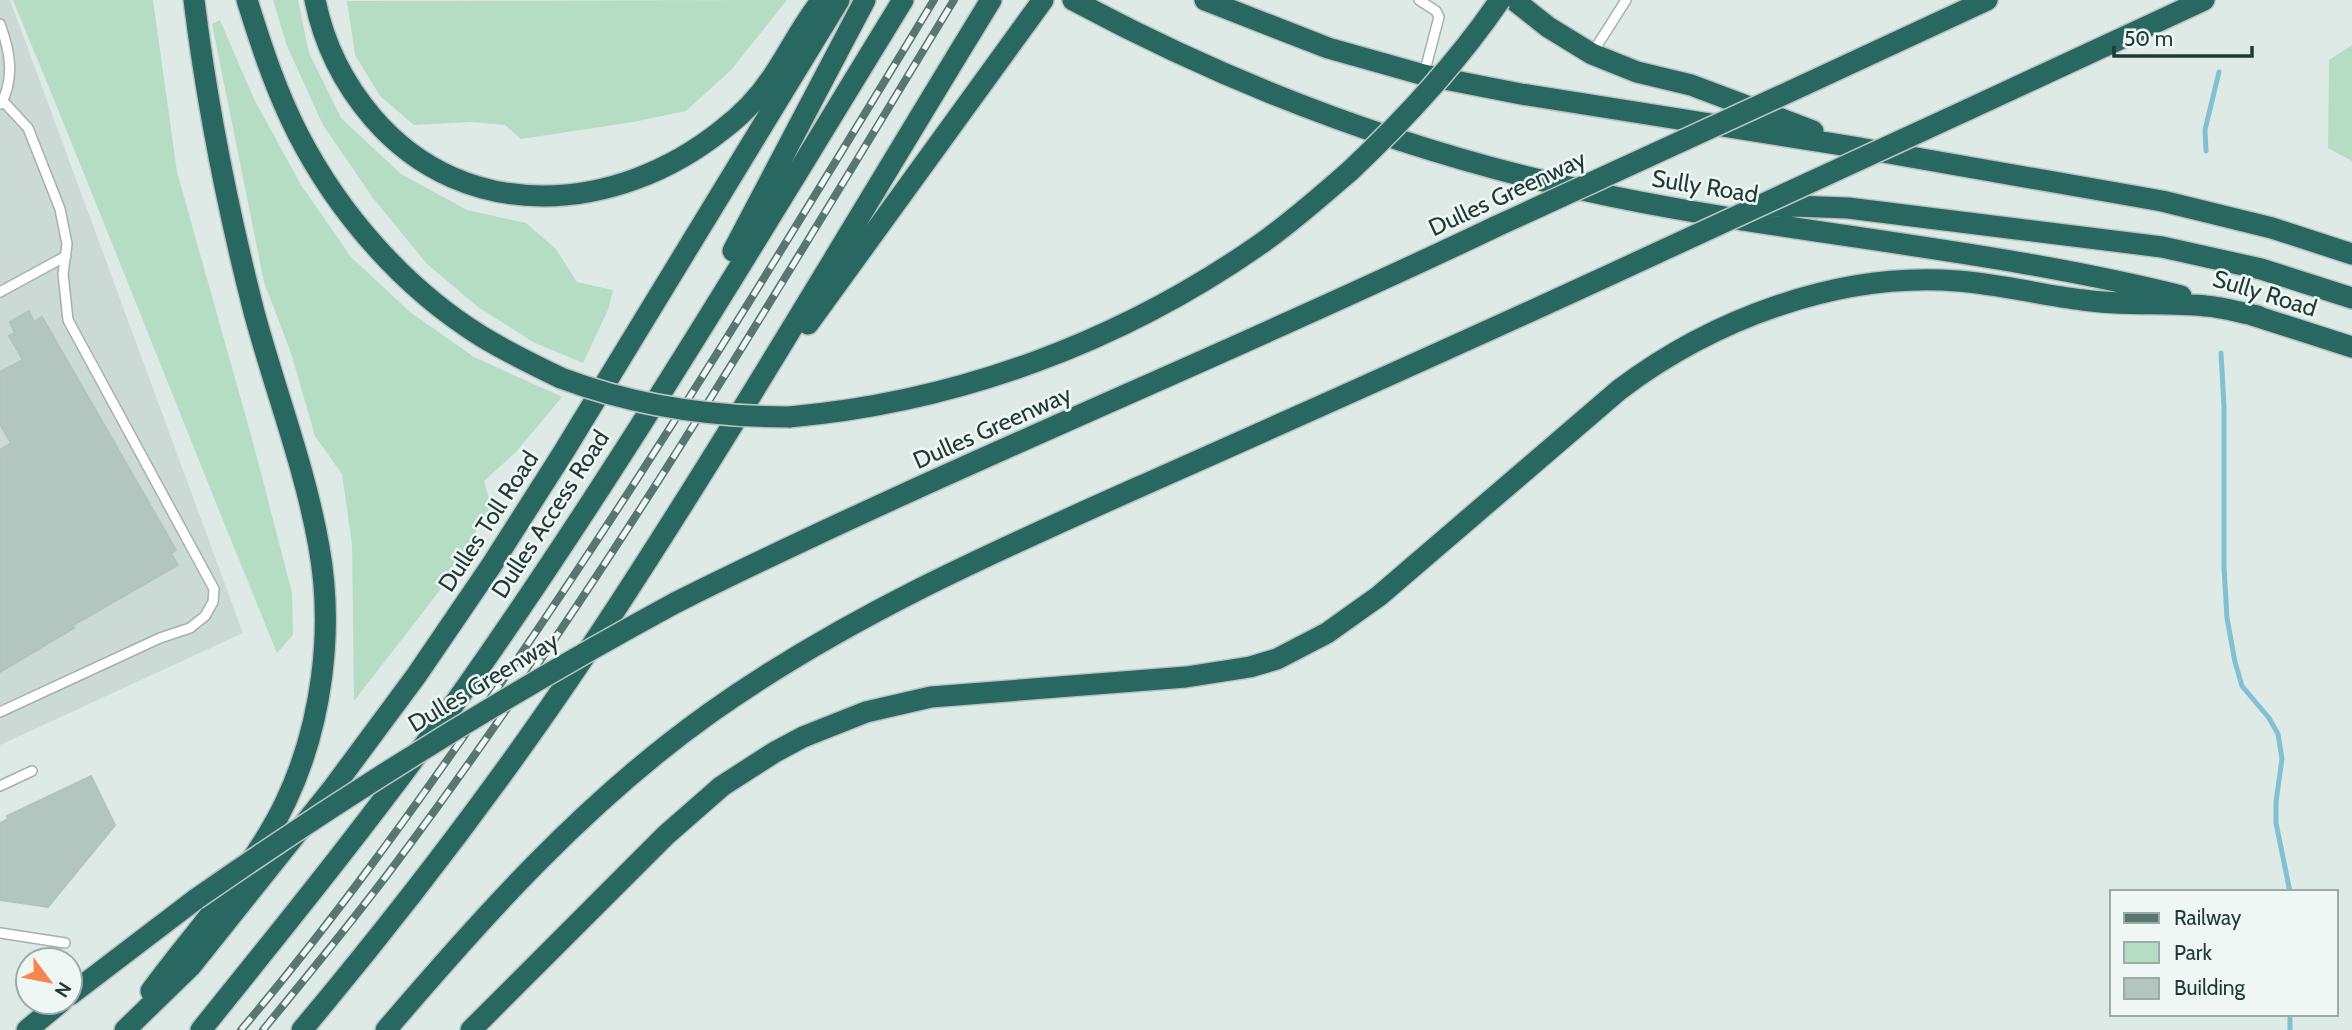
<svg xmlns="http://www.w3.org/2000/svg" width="2352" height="1030" viewBox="0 0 2352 1030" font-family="Cabin,sans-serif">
  <rect width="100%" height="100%" fill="#deeae6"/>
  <!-- built -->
  <path fill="#ccdad5" d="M0,0H10L243,633L0,745Z"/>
  <!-- green -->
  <path fill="#b5ddc3" d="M13,0H153L177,172L254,446L292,593L293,635L277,653C188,436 103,217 13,0Z
    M273,0H298L309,53L341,118L401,174L467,210L526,223L556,249L577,282L613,290L608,310L583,363L533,342L478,307L427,264L373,198L323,125L287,46Z
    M787,0L731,70L686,111L633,122L521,139L505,125L471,122L414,125L380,96L355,55L347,1Z
    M220,20L254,99L301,185L351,257L410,312L474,357L562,397L516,452L484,481L491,506L444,585L354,701L352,544L342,474L315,436L291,353L264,282L212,24Z
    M2352,45V161L2328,148L2329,60Z"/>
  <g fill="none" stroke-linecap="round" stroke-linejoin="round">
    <!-- stream -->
    <path stroke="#82c0d3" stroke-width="5" d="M2206,151L2205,130L2219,72
      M2221,353L2224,407V567L2227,618L2235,662L2242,686L2269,718L2278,734L2282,759L2276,802V823L2290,892
      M2290,1030V1014"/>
  </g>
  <!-- building -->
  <path fill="#b3c5bf" stroke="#b0c4bd" stroke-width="2" d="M29,311L34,322L42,317L176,550L171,554L178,565L72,626L74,628L0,672V450L11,443L0,424V372L23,360L9,336L15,333L10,322Z
    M91,776L115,825L48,907L0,900V823L8,819L7,816Z"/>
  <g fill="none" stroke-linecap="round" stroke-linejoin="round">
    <defs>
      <path id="lane" d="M1419,0L1436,11L1439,17L1424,74
        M0,24C10,51 15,77 1,104
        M1593,52L1626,0
        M0,292L66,256
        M0,712L160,638L190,628L205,616L213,602L214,589L68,320L63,274L67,244L60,209L28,128L3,101
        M0,786L32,771
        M0,933L65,943"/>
      <path id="highway" d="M247,0C261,45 276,91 298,134C339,214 404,288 481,336C507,352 534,365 561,378
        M315,0C324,45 343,83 373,118C466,226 617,214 722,130C742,115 759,97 773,76C790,51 803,23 822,0
        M1073,0C1242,91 1422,157 1610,196C1799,235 1993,249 2181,296
        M1205,0L1328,48L1424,75L1521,94L1854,147L2162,201L2272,228L2352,254
        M1514,0L1548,27L1592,54L1637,72L1691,85L1813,131
        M1804,85L1987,0
        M1967,110L2204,0
        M1756,207L1794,206L1848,208L2162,247L2261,269L2352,298
        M733,251L865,0
        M2246,313L2352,347
        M808,324L1043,0
        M789,417C958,402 1120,342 1259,245C1291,223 1321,196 1350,171
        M675,603C945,468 1226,356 1497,226
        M151,991C196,929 253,871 286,801C322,725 334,630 319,547C305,467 275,390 254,312C228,210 207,105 194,0
        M70,995L196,899
        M27,1030L61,1002
        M125,1030L191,966L333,788L416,676L491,566L563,453L839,0
        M201,1030C293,916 385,802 469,683C624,462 762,230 903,0
        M302,1030C411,900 515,763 608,621C741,418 864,207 991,0
        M386,1030C484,915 586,801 710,713C851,613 1009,545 1166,475C1330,402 1494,329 1657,253
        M471,1030L666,835L722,786L775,752L803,737L866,712L931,697L1186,677L1250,667L1277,659L1327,633L1379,596L1619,390C1713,319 1838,272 1957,281C2000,284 2041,295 2083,300C2124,306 2165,302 2206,306C2223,307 2241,313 2258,316"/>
    </defs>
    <!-- lane casing -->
    <use href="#lane" stroke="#a1b2ad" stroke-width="12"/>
    <!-- highway casing -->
    <use href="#highway" stroke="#bcc4c2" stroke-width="24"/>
    <!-- lane -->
    <use href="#lane" stroke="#fff" stroke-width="9"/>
    <!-- highway -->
    <use href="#highway" stroke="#296860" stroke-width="21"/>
    <defs>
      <path id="rail" d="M241,1030C331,924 413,810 492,696C649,470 791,235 934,0
        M263,1030C309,974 356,917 399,859C603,586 777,291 954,0"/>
    </defs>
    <!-- rail casing -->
    <use href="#rail" stroke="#587771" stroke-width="8"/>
    <!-- rail -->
    <use href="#rail" stroke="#eef7f3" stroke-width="5" stroke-dasharray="16" stroke-linecap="butt"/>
    <defs>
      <path id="highway-bridge" d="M1350,171C1406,118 1457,63 1500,0
        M1497,226L1804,85
        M1657,253L1967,110
        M561,378C635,406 711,417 789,417
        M196,899C351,791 509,693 675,603"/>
    </defs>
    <!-- highway-bridge casing -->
    <use href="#highway-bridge" stroke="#bcc4c2" stroke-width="24" stroke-linecap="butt"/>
    <!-- highway-bridge -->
    <use href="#highway-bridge" stroke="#296860" stroke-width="21"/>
  </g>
  <g text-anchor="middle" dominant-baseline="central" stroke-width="5" stroke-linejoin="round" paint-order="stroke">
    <!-- street labels -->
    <g font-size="24" fill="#1f3a35" stroke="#eef7f3">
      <text transform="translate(1705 186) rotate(9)">Sully Road</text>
      <text transform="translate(1507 193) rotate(-25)">Dulles Greenway</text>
      <text transform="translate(2265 293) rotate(17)">Sully Road</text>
      <text transform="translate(992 427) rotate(-24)">Dulles Greenway</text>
      <text transform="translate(550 514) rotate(-57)">Dulles Access Road</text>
      <text transform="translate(488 521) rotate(-57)">Dulles Toll Road</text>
      <text transform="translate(483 682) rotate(-31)">Dulles Greenway</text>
    </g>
  </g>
  <!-- legend -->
  <rect x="2110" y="890" width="228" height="126" fill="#eef7f3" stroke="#9baba7" stroke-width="2"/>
  <rect x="2124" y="913" width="35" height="10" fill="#587771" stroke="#9baba7" stroke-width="2"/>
  <text x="2174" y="925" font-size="21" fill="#1f3a35">Railway</text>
  <rect x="2124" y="942" width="35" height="21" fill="#b5ddc3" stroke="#9baba7" stroke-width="2"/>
  <text x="2174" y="960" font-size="21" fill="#1f3a35">Park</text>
  <rect x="2124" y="978" width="35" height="21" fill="#b3c5bf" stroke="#9baba7" stroke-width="2"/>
  <text x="2174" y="995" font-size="21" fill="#1f3a35">Building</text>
  <!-- north arrow -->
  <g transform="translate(49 981) rotate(122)"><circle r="33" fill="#eef7f3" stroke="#9baba7" stroke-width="2"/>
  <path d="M0-5L12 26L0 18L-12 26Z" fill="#f8844e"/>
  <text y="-10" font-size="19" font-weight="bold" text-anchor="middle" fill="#1f3a35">N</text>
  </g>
  <!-- scale -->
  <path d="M2114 46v10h138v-10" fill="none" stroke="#1f3a35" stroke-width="3.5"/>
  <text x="2124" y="46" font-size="21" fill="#1f3a35" stroke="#eef7f3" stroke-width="5" paint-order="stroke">50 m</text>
</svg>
